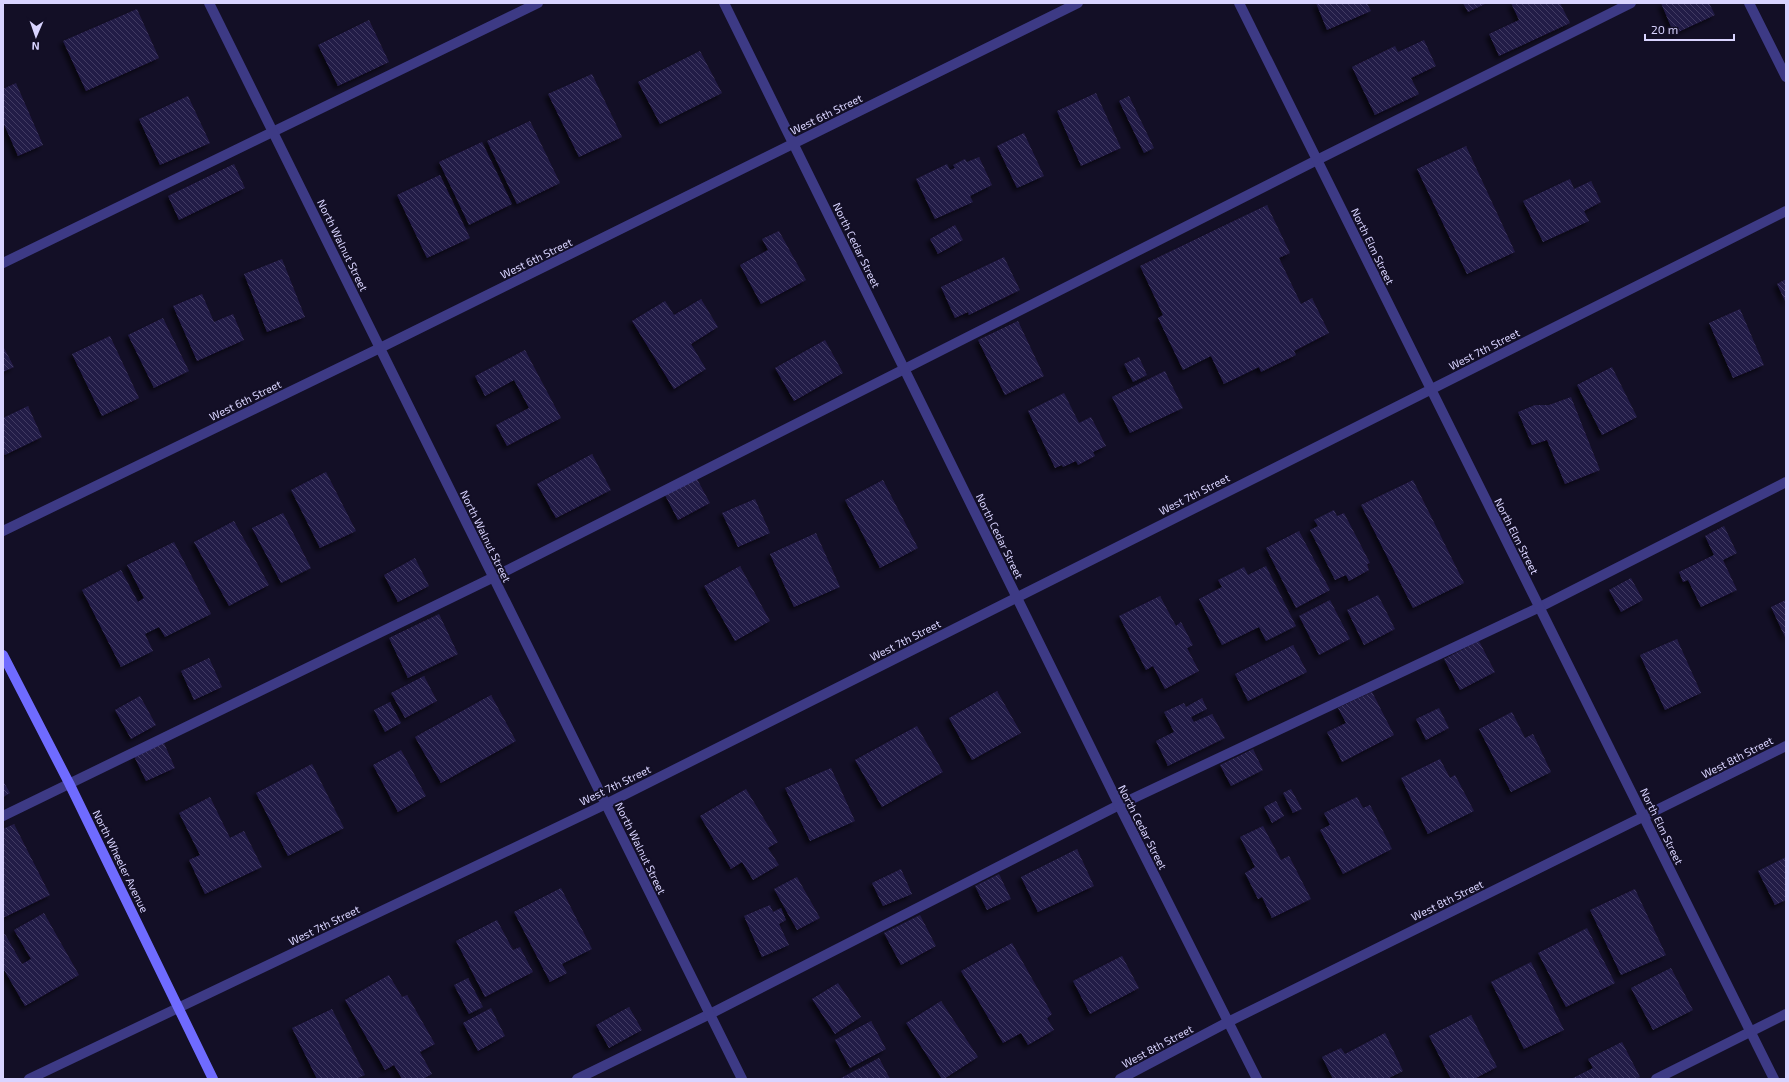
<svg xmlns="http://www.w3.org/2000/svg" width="1789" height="1082" viewBox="0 0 1789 1082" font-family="'Exo 2',sans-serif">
  <defs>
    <pattern id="building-back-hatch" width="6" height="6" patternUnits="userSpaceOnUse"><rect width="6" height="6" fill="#241b47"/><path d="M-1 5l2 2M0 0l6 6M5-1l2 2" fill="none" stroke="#433b63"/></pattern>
    <filter id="shadow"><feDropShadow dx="-3.5" dy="3.5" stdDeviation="2" flood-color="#0009"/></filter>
  </defs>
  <rect width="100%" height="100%" fill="#130f26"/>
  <!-- building -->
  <path fill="url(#building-back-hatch)" filter="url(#shadow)" d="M1316,3H1367L1371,11L1327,30Z
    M1463,3H1487L1468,12Z
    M1511,3H1560L1570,23L1499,56L1489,34L1519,20Z
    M1661,3H1709L1715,15L1674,34Z
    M137,9L159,58L86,91L63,41Z
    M369,20L389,62L338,86L318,45Z
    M1424,40L1436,66L1411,78L1419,94L1375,115L1352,67L1395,46L1398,52Z
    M700,51L722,93L660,124L638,82Z
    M592,74L622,137L579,157L548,94Z
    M16,83L43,145L18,156L3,122V89Z
    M1096,93L1121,148L1081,166L1057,111Z
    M188,96L210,143L160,165L139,119Z
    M1129,96L1154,148L1144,153L1119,101Z
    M530,121L560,183L517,204L487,141Z
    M1024,133L1044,176L1017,188L997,146Z
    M482,142L512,204L469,225L439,162Z
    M1466,146L1515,252L1467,274L1417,169Z
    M979,157L992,185L970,196L973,202L935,219L916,179L947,164L950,170L955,168L953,165L965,159L967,162Z
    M234,164L245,188L179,220L168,196Z
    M440,175L470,238L427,258L397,195Z
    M1570,179L1574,189L1591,181L1601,202L1584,211L1589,221L1543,242L1523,201Z
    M1267,205L1290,253L1279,258L1301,304L1312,298L1329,333L1294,351L1296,355L1261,372L1259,367L1224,384L1211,356L1183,370L1158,318L1163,315L1140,266Z
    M955,225L963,240L938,254L930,239Z
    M779,231L806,280L761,304L740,265L768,250L762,239Z
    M1004,257L1020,290L969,315L968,312L955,318L941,287Z
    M282,259L305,317L267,332L244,274Z
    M1786,279V303L1777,284Z
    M202,294L214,322L233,314L244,340L197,361L173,306Z
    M701,299L718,327L691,344L706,369L674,389L632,321L665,301L674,315Z
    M1740,309L1764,365L1733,378L1709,323Z
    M163,318L189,371L154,388L128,335Z
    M1018,321L1044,376L1005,395L978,340Z
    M110,336L139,398L102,416L72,354Z
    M825,340L843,373L794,401L775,368Z
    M3,346L14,367L3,372Z
    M525,350L561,418L507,446L496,425L529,408L514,380L485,396L475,376Z
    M1139,357L1147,375L1133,382L1124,364Z
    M1612,367L1637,417L1602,435L1577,385Z
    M1165,371L1183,408L1130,433L1112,397Z
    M1064,393L1079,423L1091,417L1106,446L1093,452L1095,456L1078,465L1076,461L1063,467L1062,465L1055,468L1028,411Z
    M1571,397L1600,470L1565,484L1547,440L1532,445L1518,412L1535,405H1549Z
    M28,406L42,437L5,455L3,450V418Z
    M592,454L611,490L556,518L537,484Z
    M326,472L356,531L320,548L291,490Z
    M697,479L710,503L678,520L665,495Z
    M883,480L918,548L880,568L845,500Z
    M1413,480L1464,583L1413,608L1361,505Z
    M755,499L770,533L738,547L722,513Z
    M1334,510L1337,516L1344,513L1370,563L1367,564L1369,570L1349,581L1346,575L1335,580L1310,530L1318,526L1314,520Z
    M283,513L311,568L281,583L252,528Z
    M234,521L269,585L229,606L194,542Z
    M1724,526L1737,553L1723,560L1737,590L1701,607L1688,580L1683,582L1679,572L1714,555L1705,536Z
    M1299,531L1330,590L1296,608L1266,548Z
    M816,533L840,587L794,607L770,554Z
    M174,542L211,614L165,637L159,627L145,634L153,651L121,667L82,590L121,570L138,602L144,598L127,565Z
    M415,558L429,586L398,602L384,575Z
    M740,566L770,621L735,641L704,586Z
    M1266,566L1296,626L1266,641L1259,627L1222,645L1199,599L1222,587L1218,580L1244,567L1248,575Z
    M1631,578L1643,600L1621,612L1609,590Z
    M1378,595L1395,629L1364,645L1347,610Z
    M1160,596L1176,626L1181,622L1193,645L1187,648L1199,671L1165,689L1153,666L1146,670L1119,616Z
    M1330,600L1350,639L1319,655L1299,616Z
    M1786,600V639L1771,607Z
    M439,614L458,654L408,678L389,638Z
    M1677,639L1701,693L1665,710L1640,655Z
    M1479,641L1495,672L1460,690L1444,659Z
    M1293,645L1307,672L1248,701L1235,674Z
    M209,658L222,687L194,700L181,671Z
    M424,676L437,701L405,718L391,693Z
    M997,691L1021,733L972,760L949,718Z
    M1372,692L1394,735L1342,762L1327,732L1346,723L1338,708Z
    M491,695L516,741L441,783L415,737Z
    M140,696L156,725L131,739L115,710Z
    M1202,698L1207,709L1191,717L1194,722L1212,714L1225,738L1168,766L1156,741L1174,732L1164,712L1184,703L1186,707Z
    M390,702L401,723L385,732L374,710Z
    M1439,708L1449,728L1426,740L1416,719Z
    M1512,712L1525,738L1533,734L1551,772L1511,792L1479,729Z
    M917,726L943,772L882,807L855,760Z
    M164,743L175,768L146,781L134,756Z
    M1253,749L1263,770L1231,786L1220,765Z
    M401,750L426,796L398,812L373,765Z
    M1440,759L1450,778L1455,775L1474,811L1428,834L1401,778Z
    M312,764L344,828L288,856L256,793Z
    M831,768L855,821L810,841L785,788Z
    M3,781L10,793L3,797Z
    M746,789L778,842L768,848L779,865L753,880L742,862L731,869L700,816Z
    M1291,789L1302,809L1293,813L1283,793Z
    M210,797L230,838L244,831L262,867L205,894L189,860L200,855L179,813Z
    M1357,797L1363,808L1370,805L1392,849L1343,874L1320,830L1330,825L1324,813Z
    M1276,801L1284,816L1272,823L1264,807Z
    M14,824L50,895L3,918V829Z
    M1263,826L1281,860L1289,856L1311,899L1272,918L1262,897L1258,899L1245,873L1255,867L1240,837Z
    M1077,849L1094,886L1038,912L1021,877Z
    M1786,857V900L1775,905L1758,871Z
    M901,869L912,894L883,906L872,883Z
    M999,874L1011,899L987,910L975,886Z
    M797,877L820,918L797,930L774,889Z
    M561,888L592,949L562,964L567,973L550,982L514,912Z
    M1635,889L1666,955L1621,975L1590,910Z
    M770,905L773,912L781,908L786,920L779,924L789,945L762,957L744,916Z
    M44,913L79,975L25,1006L3,968V935L5,934L22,964L31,959L14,930Z
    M920,915L936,946L901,965L884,933Z
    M497,920L513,950L520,947L533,972L485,997L456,941Z
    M1587,928L1615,983L1566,1007L1538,953Z
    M1012,943L1052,1014L1047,1018L1054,1030L1028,1045L1021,1033L1003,1043L961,971Z
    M1122,956L1139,988L1090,1014L1073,981Z
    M1531,962L1564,1030L1524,1049L1491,982Z
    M1671,968L1693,1010L1653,1030L1631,988Z
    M389,975L402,997L407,995L435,1044L420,1052L432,1074L423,1079H402L394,1065L385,1070L345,1000Z
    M468,978L483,1007L469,1014L454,985Z
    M838,983L861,1017L835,1034L812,999Z
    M941,1001L978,1057L944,1079H942L906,1023Z
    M629,1007L642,1030L609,1048L596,1025Z
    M491,1008L505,1036L478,1051L463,1023Z
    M332,1009L365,1075L356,1079H317L292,1028Z
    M1471,1015L1497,1067L1474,1079H1451L1429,1036Z
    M871,1021L886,1049L850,1068L835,1040Z
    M1385,1033L1403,1071L1387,1079H1333L1322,1057L1341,1048L1345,1054Z
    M1622,1042L1640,1077L1635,1079H1571L1593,1068L1588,1059Z
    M879,1058L890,1079H839Z"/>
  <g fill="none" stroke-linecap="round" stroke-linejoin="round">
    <!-- lane -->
    <path stroke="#3d3a85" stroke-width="10" d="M3,263L538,3
      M3,816L494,577L1317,160L1631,3
      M577,1079L710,1014L1119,805L1540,607L1786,482
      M1656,1079L1786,1014"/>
    <!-- street -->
    <path stroke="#3d3a85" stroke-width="10" d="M209,3L742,1079
      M724,3L1119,805L1257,1079
      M1239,3L1774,1079
      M1749,3L1786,77
      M3,531L380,348L1078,3
      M29,1079L606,804L1786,211
      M1120,1079L1228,1022L1786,746"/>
    <!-- secondary -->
    <path stroke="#6f6bff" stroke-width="10" d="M3,655L69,783L213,1079"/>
  </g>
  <g text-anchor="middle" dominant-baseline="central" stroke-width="4" stroke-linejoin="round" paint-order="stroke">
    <!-- street labels -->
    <g font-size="11" fill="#d9d4ff" stroke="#130f26">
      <text transform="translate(826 114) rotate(-26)">West 6th Street</text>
      <text transform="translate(343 245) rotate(64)">North Walnut Street</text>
      <text transform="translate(857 245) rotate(64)">North Cedar Street</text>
      <text transform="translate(1373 246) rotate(64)">North Elm Street</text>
      <text transform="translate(536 258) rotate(-26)">West 6th Street</text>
      <text transform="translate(1484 349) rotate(-27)">West 7th Street</text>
      <text transform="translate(245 400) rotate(-26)">West 6th Street</text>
      <text transform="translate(1194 494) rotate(-27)">West 7th Street</text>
      <text transform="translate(486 536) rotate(64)">North Walnut Street</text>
      <text transform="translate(1000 536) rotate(64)">North Cedar Street</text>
      <text transform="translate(1517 536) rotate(63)">North Elm Street</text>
      <text transform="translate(905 640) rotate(-27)">West 7th Street</text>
      <text transform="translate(1737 757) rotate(-27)">West 8th Street</text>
      <text transform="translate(615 785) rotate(-26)">West 7th Street</text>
      <text transform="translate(1662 826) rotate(64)">North Elm Street</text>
      <text transform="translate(1143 827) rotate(63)">North Cedar Street</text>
      <text transform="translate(641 848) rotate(64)">North Walnut Street</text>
      <text transform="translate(121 861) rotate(64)">North Wheeler Avenue</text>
      <text transform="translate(1447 900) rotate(-26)">West 8th Street</text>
      <text transform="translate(324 925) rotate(-26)">West 7th Street</text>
      <text transform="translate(1157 1046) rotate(-28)">West 8th Street</text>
    </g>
  </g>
  <!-- border -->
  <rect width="1789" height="1082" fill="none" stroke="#d9d4ff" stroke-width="8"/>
  <!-- north arrow -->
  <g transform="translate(36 36) rotate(182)" stroke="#130f26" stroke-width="3" paint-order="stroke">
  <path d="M0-3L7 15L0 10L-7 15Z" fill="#d9d4ff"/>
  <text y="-6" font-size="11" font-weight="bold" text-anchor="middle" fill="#d9d4ff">N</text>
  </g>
  <!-- scale -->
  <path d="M1645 34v6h89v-6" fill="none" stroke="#d9d4ff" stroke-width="2"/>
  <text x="1651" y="34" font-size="12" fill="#d9d4ff" stroke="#130f26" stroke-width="3" paint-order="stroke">20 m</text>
</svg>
